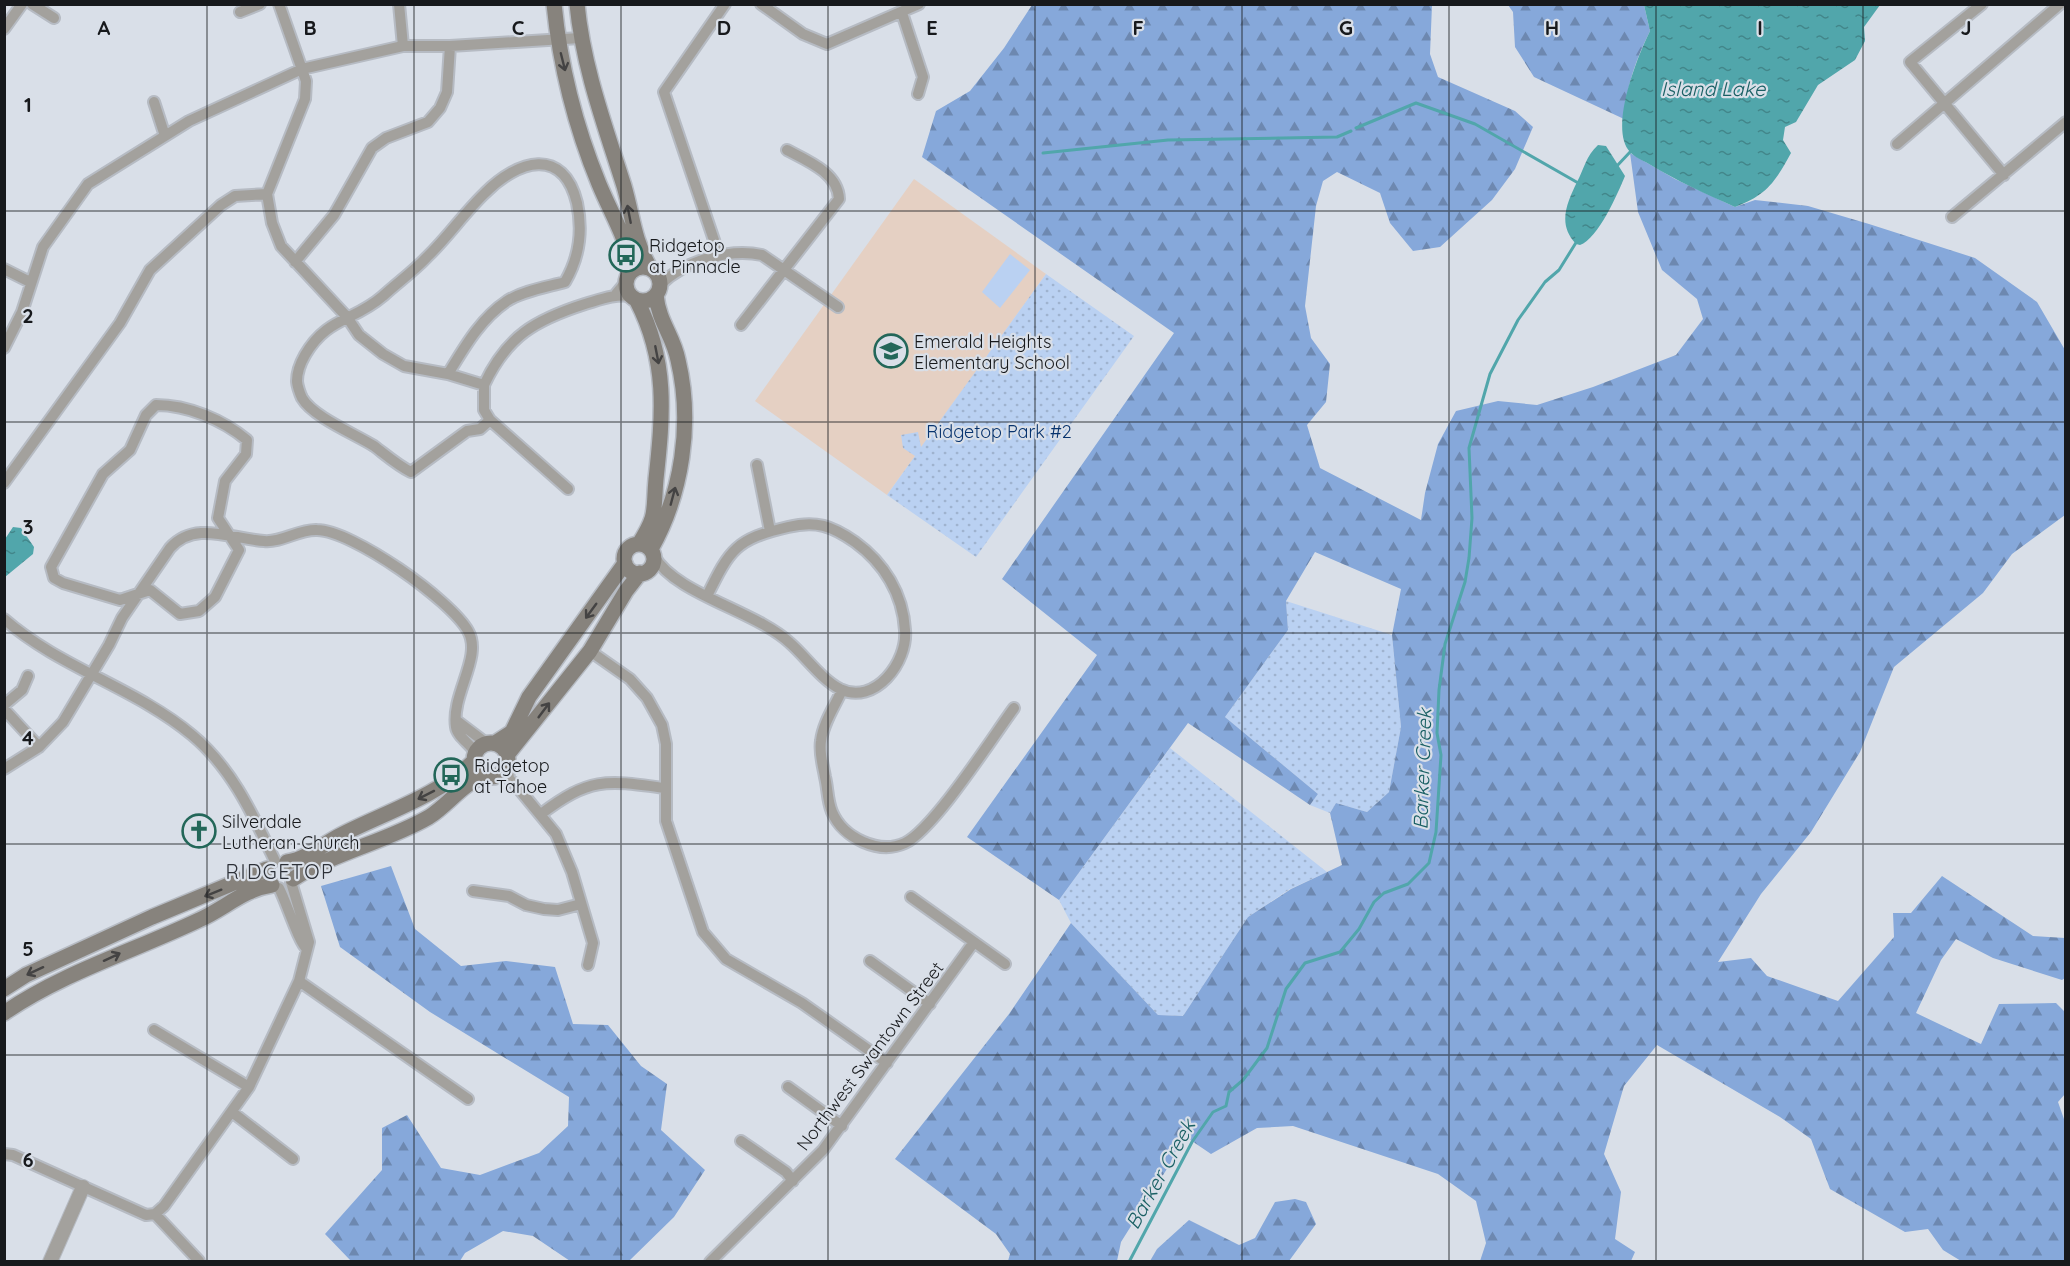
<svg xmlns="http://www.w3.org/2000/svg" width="2070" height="1266" viewBox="0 0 2070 1266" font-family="Quicksand,sans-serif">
  <defs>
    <pattern id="grass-dots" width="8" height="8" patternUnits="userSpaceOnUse" patternTransform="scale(1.5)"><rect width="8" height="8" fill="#bad1f2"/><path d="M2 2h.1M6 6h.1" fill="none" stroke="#9fb3cf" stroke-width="1.8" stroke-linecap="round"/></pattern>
    <pattern id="forest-firs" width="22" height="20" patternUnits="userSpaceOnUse" patternTransform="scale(1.5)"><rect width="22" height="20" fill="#86a8da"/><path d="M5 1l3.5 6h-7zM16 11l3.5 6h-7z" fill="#6d88b0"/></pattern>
    <pattern id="water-ripples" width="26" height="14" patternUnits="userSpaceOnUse" patternTransform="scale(1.5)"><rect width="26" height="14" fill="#51a6ab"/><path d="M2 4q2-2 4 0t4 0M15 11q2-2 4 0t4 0" fill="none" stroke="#42868a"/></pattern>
  </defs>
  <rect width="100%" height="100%" fill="#d9dfe8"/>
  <!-- education -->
  <path fill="#e5d0c3" d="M914,179L1046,274L887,495L755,401Z"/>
  <!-- grass -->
  <path fill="url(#grass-dots)" d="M1046,274L1134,336L976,557L887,495L915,456L903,448L901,435L918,432L921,447Z
    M1286,601L1392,635L1401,727L1389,792L1367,812L1336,803L1330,813L1310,805L1318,794L1225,717L1288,630Z
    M1170,748L1327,872L1290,889L1248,917L1183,1016L1158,1015L1071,923L1059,900Z"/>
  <!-- forest -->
  <path fill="url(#forest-firs)" d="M1032,5H1432L1430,54L1438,77L1515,111L1533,127L1515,169L1492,200L1440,247L1413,251L1390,223L1380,193L1337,172L1323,181L1316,206L1305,306L1311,338L1330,364L1326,402L1307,425L1320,468L1421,520L1425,493L1438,444L1456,411L1498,401L1537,405L1593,387L1676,355L1703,319L1697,299L1662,270L1638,212L1630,153L1675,179L1735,207L1755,200L1808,206L1869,224L1975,258L2037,302L2065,350V515L2012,554L1983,593L1894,667L1860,752L1811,832L1761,894L1718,962L1751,958L1767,976L1838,1001L1894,937L1893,913H1911L1942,876L2033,936L2065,938V978L2062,980L1993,958L1956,939L1941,960L1916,1013L1981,1044L1999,1004L2056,1003L2065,1012V1094L2058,1102L2065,1122V1261H1961L1943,1250L1928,1229L1905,1232L1830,1189L1811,1139L1780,1117L1657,1045L1624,1086L1604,1154L1621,1192L1615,1239L1635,1252L1631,1261H1480L1486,1243L1476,1201L1438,1174L1293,1126L1257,1128L1211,1154L1183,1135L1170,1164L1121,1242L1117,1261H1008L1010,1254L996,1234L895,1159L1009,1014L1071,923L1158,1015L1183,1016L1248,917L1291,889L1342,865L1330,813L1336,803L1367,812L1389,792L1401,727L1392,635L1401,589L1315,552L1286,601L1288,630L1225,717L1318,794L1310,805L1188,723L1059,900L967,837L1097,655L1002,579L1174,333L922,157L936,111L970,91L1004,48Z
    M1508,5H1644L1650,31C1636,59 1626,87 1624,119L1534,77L1515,47L1513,12Z
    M391,866L415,929L461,966L506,961L555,967L573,1024L608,1025L641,1066L667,1084L661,1130L705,1170L674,1217L629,1261H570L533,1236L503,1231L465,1253L460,1261H351L325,1234L382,1170V1128L407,1115L441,1168L480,1175L539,1153L568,1126L569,1097L430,1012L340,947L321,886Z
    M1295,1199L1306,1202L1316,1224L1289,1261H1150L1157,1249L1189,1220L1239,1245L1255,1238L1275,1202Z"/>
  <!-- garden -->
  <path fill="#bad1f2" d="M1010,254L1030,270L1000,308L982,292Z"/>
  <!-- water -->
  <path fill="url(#water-ripples)" d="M1644,5V4L1880,5L1864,27L1865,41L1855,60L1818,85L1796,122L1785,127L1783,140L1791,153C1775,182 1767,195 1735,207C1706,194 1677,181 1649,164C1644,161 1634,157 1630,152C1608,129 1638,55 1650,31Z
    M1598,145L1606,146L1625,176C1618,193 1598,239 1580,245L1576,244C1557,224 1567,203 1577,182C1584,169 1586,156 1598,145Z
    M13,527L21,528L34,547L33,554L5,577V539Z"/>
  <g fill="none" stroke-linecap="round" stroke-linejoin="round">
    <!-- stream -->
    <path stroke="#51a6ab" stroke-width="3" d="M1356,128L1416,103L1475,124L1580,184
      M1043,153L1168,140L1337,137L1351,131
      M1615,168L1631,151
      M1129,1262L1192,1142L1213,1112L1226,1106L1229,1092L1243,1080L1267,1048L1286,989L1305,963L1340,952L1359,929L1374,902L1384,893L1408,884L1429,863L1436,832L1441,755L1437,733L1439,690L1445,644L1465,582L1469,558L1472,518L1469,448L1490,374L1518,320L1545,282L1559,270L1577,241"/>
    <defs>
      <path id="minor" d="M32,4L54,18
        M279,4L306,81L305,99L267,194L272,223L281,246L347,317L359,335L383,354L404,366L448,374L484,385V410L490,420L568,489
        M399,4L403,46
        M761,4L803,34L827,44L919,4
        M1982,4L1910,62L2004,175
        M240,12L260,4
        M902,13L923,77L918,94
        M4,29L22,4
        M154,102L165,136
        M1897,144L2060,4
        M1952,217L2066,122
        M719,255L664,92L725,4
        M295,262L334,215L372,148L386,138L428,122L440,108L447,92L450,46
        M4,269L30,282
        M660,285C684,261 729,248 762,255L838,307
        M616,294L626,282
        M741,325L839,199C838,173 808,161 787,150
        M4,348L22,312L43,247L88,184L189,121L302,69L403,46H450L580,38
        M448,374C464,348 480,319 507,301C523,291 547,287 565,282C579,258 583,231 577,203C563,146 518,160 485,193C464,213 448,237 427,257C414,271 397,283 383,296C353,322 327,317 305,355C301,362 297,372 297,381C297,385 300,394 302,398C313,417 355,434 374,446C386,455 397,465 411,472L467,431L480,429L490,420
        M484,385C507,336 535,320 585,304C602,299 614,294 631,296
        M156,405C188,405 223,420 247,440L246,454L225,481L218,518L239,550L215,597L199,611L180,614L150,590L120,600L63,583L54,578L51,567L103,474L130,450L146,415Z
        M757,465L770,531
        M4,483L120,323L150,270L221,205L235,196L267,194
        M654,556C675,594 756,611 790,643C806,657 821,679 840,689C875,706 908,662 905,630C903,594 884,563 855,542C832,526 816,520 788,527C736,539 730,549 707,596
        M4,619C60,668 136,688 192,735C232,768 253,815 275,861
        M590,651L630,679L647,698L662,725L666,744V821L703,932L726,959L802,1003L887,1063
        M842,690C835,706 823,723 821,741C819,753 823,765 825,777C828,789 827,800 832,812C843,838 879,855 905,843C934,829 992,738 1014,708
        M4,705L22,690L28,676
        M4,709L39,747
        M457,721L486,743
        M507,766L509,778
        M4,769L39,747L63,722L109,645L122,618L170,548C195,520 231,539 264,541C281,543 299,529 317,530C352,530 451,600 468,631C483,657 451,694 456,727C457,736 470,744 475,752
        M500,774L514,783L556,834L572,872L593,943L588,965
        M541,814C590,777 606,780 664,788
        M279,888C286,901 299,943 307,949
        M473,891L509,896L526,905L544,909L558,910L581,904
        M911,897L1005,964
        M870,961L930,1004
        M299,981L468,1099
        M154,1030L249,1087
        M788,1087L842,1126
        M232,1112L293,1159
        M741,1141L786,1172L793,1181
        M4,1154L13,1155L146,1215L155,1214L164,1206L249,1087L299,981L309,942L291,882
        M155,1214L199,1261
        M710,1262L823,1150L974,942"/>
      <path id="tertiary" d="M50,1262L83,1187"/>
      <path id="secondary" d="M554,4C560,65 576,128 599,184C611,213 627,239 633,270
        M577,4C583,67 605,126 624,186C633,217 633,238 650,268
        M626 284a17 17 0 1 1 34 0a17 17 0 1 1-34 0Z
        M637,301C668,361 663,414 656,479C653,512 658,514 639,544
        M624 559a15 15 0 1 1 30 0a15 15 0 1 1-30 0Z
        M651,549C682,494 693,423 678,360C673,335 659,323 656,295
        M474 760a17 17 0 1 1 34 0a17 17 0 1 1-34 0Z
        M495,743L512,732L529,697L625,563
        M507,755L590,651L626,591L640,573
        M287,862C307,859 323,844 341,835C386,812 436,797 473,762
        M293,879C334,852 386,842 429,817C448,805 463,783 484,776
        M4,989L26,975L152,917L267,869
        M4,1013C64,972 134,951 199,920C224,909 244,889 272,885"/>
    </defs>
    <!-- minor casing -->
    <use href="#minor" stroke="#b6bbc3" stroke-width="14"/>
    <!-- tertiary casing -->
    <use href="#tertiary" stroke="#b6bbc3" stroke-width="16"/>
    <!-- secondary casing -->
    <use href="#secondary" stroke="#b6bbc3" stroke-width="18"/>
    <!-- minor -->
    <use href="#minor" stroke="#a3a19d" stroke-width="10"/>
    <!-- tertiary -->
    <use href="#tertiary" stroke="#a3a19d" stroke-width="14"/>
    <!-- secondary -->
    <use href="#secondary" stroke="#87837d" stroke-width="15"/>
  </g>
  <!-- one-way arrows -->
  <defs><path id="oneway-shaft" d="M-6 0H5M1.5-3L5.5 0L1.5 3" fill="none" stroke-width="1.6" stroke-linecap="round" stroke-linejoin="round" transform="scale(1.5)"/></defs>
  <g stroke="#444343">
    <use href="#oneway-shaft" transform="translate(563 62) rotate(76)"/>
    <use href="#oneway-shaft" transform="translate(629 214) rotate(-101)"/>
    <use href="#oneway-shaft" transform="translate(657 355) rotate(79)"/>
    <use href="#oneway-shaft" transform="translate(673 496) rotate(-75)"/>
    <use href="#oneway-shaft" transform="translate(591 611) rotate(126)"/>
    <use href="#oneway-shaft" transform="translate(544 710) rotate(-53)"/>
    <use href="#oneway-shaft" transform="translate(426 795) rotate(153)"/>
    <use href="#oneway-shaft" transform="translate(213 893) rotate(158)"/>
    <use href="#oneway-shaft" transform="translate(112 957) rotate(-25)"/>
    <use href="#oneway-shaft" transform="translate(35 971) rotate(155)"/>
  </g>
  <!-- grid -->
  <path fill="none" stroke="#17191c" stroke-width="1.5" stroke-opacity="0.55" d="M207,4V1262M414,4V1262M621,4V1262M828,4V1262M1035,4V1262M1242,4V1262M1449,4V1262M1656,4V1262M1863,4V1262M4,211H2066M4,422H2066M4,633H2066M4,844H2066M4,1055H2066"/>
  <!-- icons -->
  <defs>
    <symbol id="bus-ring" viewBox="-11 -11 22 22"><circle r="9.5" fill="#d9dfe8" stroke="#236759" stroke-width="1.5"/><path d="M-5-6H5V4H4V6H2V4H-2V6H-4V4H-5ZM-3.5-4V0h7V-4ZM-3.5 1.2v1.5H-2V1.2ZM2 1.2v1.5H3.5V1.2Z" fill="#236759"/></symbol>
    <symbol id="school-ring" viewBox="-11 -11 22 22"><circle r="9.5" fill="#d9dfe8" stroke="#236759" stroke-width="1.5"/><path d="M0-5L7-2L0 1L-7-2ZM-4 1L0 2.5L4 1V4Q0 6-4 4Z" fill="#236759"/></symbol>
    <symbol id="church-ring" viewBox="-11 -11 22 22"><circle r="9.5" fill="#d9dfe8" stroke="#236759" stroke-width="1.5"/><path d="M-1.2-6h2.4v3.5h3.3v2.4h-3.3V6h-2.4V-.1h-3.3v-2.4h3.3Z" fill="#236759"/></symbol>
  </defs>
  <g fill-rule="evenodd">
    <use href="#bus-ring" x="607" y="236" width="38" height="38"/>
    <use href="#school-ring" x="872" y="332" width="38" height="38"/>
    <use href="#bus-ring" x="432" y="756" width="38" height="38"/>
    <use href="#church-ring" x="180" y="812" width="38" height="38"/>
  </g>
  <g text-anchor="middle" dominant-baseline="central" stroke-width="4.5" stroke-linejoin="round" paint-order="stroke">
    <!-- poi labels -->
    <g font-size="18" fill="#17191c" stroke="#d9dfe8" text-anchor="start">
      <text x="649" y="245">Ridgetop<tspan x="649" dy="21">at Pinnacle</tspan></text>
      <text x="914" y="341">Emerald Heights<tspan x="914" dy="21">Elementary School</tspan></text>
      <text x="474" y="765">Ridgetop<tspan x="474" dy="21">at Tahoe</tspan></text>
      <text x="222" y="821">Silverdale<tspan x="222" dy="21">Lutheran Church</tspan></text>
    </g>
    <!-- park labels -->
    <g font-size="18" fill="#07336e" stroke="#d9dfe8">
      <text x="999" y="431">Ridgetop Park #2</text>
    </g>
    <!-- street labels -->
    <g font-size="18" fill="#17191c" stroke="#d9dfe8">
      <text transform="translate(870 1056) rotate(-53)">Northwest Swantown Street</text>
    </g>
    <!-- water labels -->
    <g font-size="20" font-style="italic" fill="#1a6064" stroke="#d9dfe8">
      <text x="1713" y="88">Island Lake</text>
      <text transform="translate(1422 769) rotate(-88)">Barker Creek</text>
      <text transform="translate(1160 1174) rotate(-61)">Barker Creek</text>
    </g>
    <!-- neighbourhood labels -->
    <g font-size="20" letter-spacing="1.5" fill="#2c3037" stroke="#d9dfe8">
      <text x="280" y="871">RIDGETOP</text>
    </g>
  </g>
  <g font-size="20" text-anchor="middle" font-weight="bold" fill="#17191c" stroke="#d9dfe8" stroke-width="4.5" stroke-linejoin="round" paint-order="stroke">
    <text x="104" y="35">A</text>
    <text x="310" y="35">B</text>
    <text x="518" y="35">C</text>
    <text x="724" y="35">D</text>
    <text x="932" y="35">E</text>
    <text x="1138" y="35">F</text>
    <text x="1346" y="35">G</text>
    <text x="1552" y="35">H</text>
    <text x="1760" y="35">I</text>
    <text x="1966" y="35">J</text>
    <text x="28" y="112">1</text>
    <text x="28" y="323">2</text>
    <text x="28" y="534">3</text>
    <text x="28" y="745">4</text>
    <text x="28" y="956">5</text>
    <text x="28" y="1167">6</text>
  </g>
  <!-- border -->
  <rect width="2070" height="1266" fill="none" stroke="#17191c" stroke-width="12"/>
</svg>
